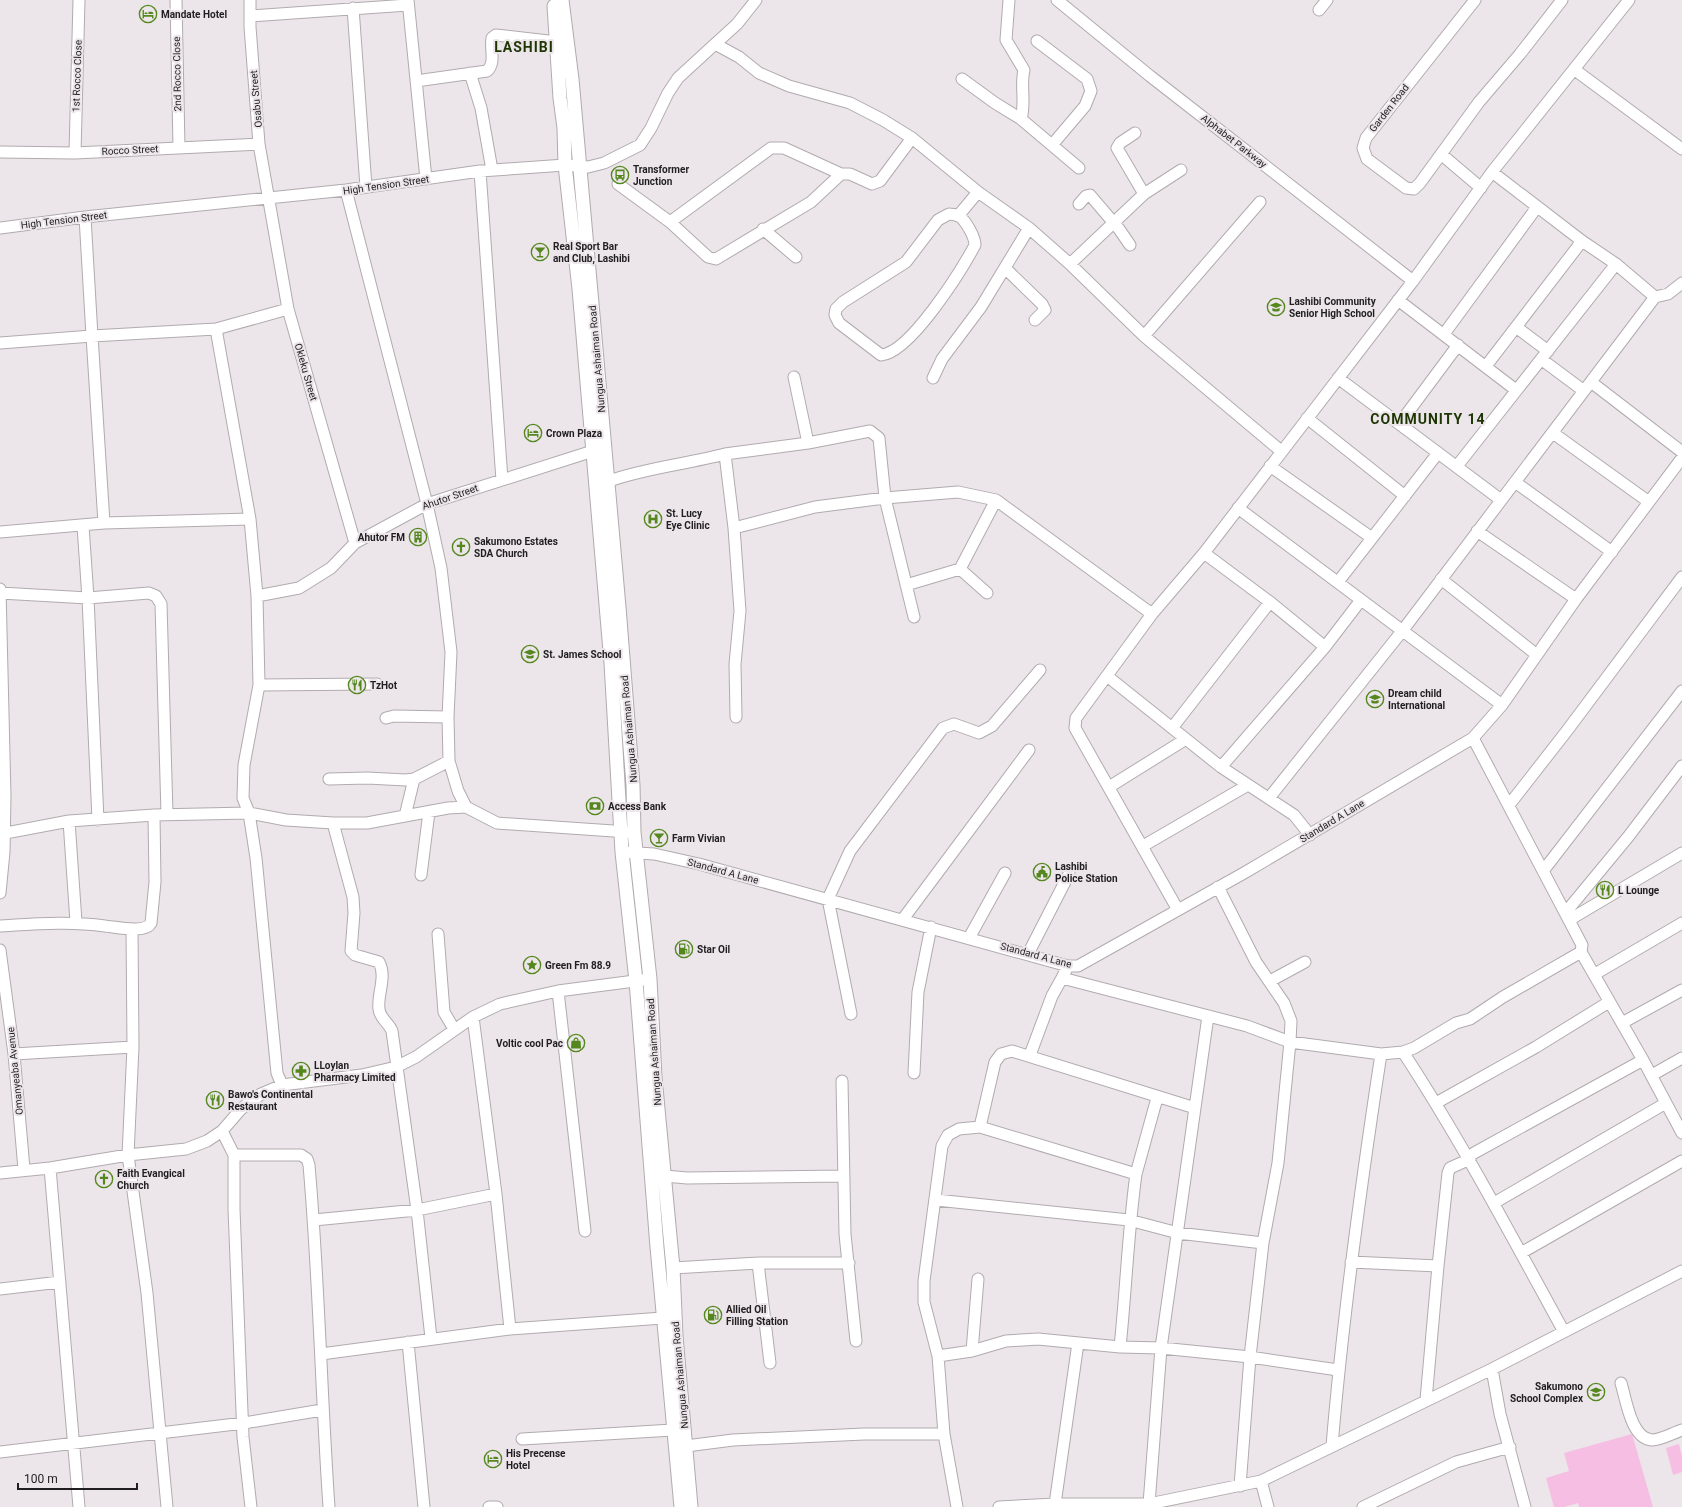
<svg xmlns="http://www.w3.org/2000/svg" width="1682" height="1507" viewBox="0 0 1682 1507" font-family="Roboto,sans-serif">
  <rect width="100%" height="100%" fill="#ece5ea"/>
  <!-- green -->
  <path fill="#f6bee3" d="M1632,1434L1653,1507H1579L1578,1503L1564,1507H1554L1546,1478L1569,1471L1564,1453Z
    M1679,1444L1682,1457V1472L1673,1475L1666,1448Z"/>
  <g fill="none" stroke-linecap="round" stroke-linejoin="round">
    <defs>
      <path id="minor" d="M176,0L179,147
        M250,0V27L259,144L288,309L355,543
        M408,0L426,179
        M756,0L737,24L715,44L739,57L759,73L789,86L850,103L883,120L912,138L978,192L1029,228L1070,264L1144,336L1281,451
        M1009,0L1006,40L1024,70C1020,86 1026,102 1021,119
        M1057,0L1150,76L1413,281
        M1475,0L1366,138L1363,148L1367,159L1406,188L1414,189L1420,183L1479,102L1520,54L1562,0
        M353,8L366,187
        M1319,10L1327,0
        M250,16L408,5
        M1037,41L1087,79L1091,91L1085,106L1052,145
        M1575,70L1682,149
        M470,73L481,108L492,170
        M962,79L995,103L1021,119L1079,168
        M416,81L487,71C496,63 490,49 492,38L496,35L557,42
        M1135,133L1120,143L1117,148L1144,194
        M0,152L75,153L259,144
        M75,153L79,0
        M1441,154L1481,188
        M480,171L502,480
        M1492,172L1582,241L1616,264L1655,297L1668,294L1682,283
        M618,184L670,222L708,257L716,259L811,202L841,174H850L872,184L880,181L912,138
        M346,190L427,504L441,568L451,652L448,717L449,761L458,791L466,807L497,823L628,832
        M1079,204L1086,196L1090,195L1119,229L1130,245
        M949,214C952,214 956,215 959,216C966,221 975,237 975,245C961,271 910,353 881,355L839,323L835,315L836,309L843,302L906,262L938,220Z
        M958,216L978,192
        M85,217L92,336L216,329L250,519L257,596L259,685L244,765L243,798L249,813L256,858L277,1073L282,1085
        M670,222L771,148H784L841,174
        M0,228L85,217L346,190L480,171L565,165L588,167L604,163L640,145L651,128L668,93L678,78L715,44
        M763,229L796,257
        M1070,264L1144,194L1181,170
        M1005,268L1042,304L1045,310L1035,320
        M1398,300L1516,390
        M1516,327L1548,351
        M216,329L288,309
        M1444,334L1537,207
        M1144,336L1260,202
        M0,343L92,336L104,523
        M1541,359L1584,391
        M1486,366L1582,241
        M794,377L808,443
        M933,378L942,359L981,307L1029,228
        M1338,378L1501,500
        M1591,382L1682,452
        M1307,418L1405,496
        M1400,423L1458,345
        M1553,433L1649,502
        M725,454L808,443L870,431L879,438L885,498L914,617
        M1270,466L1372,538
        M1457,466L1616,264
        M609,481C645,468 687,464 725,454L734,528L815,507L885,498L958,492L996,500L1152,614
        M1515,482L1612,552
        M1238,508L1502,705
        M83,526L88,598L98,820
        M734,528L740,611L735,664L736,717
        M1477,531L1576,599
        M0,532L104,523L250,519
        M1204,553L1270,602L1325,647
        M960,569L996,500
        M1441,579L1537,655
        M1338,582L1438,453
        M906,585L960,569L987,593
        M0,589L5,796L4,852L0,893
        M0,593L88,598L149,593L156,596L161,604L167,814
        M257,596L299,588L331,568L355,543L427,504L593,451
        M1107,676L1221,767L1294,815L1310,835
        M259,685L377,684
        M386,718L394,716L448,717
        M1172,728L1270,602
        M1473,738L1582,945L1581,952L1643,1060L1682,1133
        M1221,767L1325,647L1361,600
        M329,779L367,778L406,780L414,779L449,761
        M1109,787L1186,739
        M1269,798L1403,630L1655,297
        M1509,805L1566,732L1682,577
        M405,816L414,779
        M69,821L76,922
        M333,823L353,897L354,913L351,951L355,955L379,962C387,977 377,994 379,1009C380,1019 389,1023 392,1031L417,1210L431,1338
        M0,834L69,821L154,815L249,813L286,820L333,823H367L448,808L466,807
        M1143,846L1248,785
        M622,852L654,854L699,864L1068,966H1078L1244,873L1473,738L1502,705L1576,599L1682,458
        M1543,871L1682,691
        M421,875L429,812
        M1218,887L1256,962L1284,1003L1291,1021L1290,1042L1278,1163L1263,1243L1250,1357L1240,1486
        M1178,910L1075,728L1076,718L1152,614L1204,553L1413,281L1492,172L1629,0
        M1566,912L1628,837L1682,766
        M903,919L1029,750
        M1569,920L1682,853
        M0,926C35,924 69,921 105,926C116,927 145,934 151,923L155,882L154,815
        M132,929L133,1047L128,1155L147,1293L167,1507
        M438,934L444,1012L454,1029
        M969,938L1005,873
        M0,950L14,1054L24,1169
        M1028,954L1069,874
        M1068,966L1062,978L1247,1026L1290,1042L1381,1054L1403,1052L1414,1048L1456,1023L1470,1019L1503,997L1581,952
        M1595,974L1682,923
        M1270,981L1305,962
        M558,991L585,1231
        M851,1014L828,899L850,851L943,728L954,724L979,733L992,726L1040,670
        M473,1017L496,1194L510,1329
        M1622,1023L1682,990
        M1403,1052C1462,1142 1512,1237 1564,1332
        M14,1054L133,1047
        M1030,1055L1052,996L1062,978
        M914,1073L918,992L931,927
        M1652,1075L1682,1058
        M842,1081L845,1234L856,1341
        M1436,1103L1536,1047L1609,1002
        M980,1127L995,1062L1001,1054L1012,1051L1195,1108
        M222,1131L234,1155V1209L243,1437L251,1507
        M1474,1153L1643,1060
        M234,1155H301L307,1159L309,1165C319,1279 321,1393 329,1507
        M50,1168L79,1507
        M0,1173L50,1168L128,1155L186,1149L207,1141L222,1131L241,1109L261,1094L282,1085L362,1075L396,1067L416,1057L473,1017L500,1004L558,991L650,979
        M1136,1174L1157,1098
        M665,1176L687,1178L843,1176
        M936,1200L1129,1220L1178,1233L1263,1243
        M1494,1203L1666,1103
        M314,1220L417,1210L496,1194
        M1521,1253L1682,1161
        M1351,1262L1438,1266L1448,1173L1450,1168L1470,1159
        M758,1263L770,1363
        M673,1268L758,1263H849
        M0,1289L60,1282
        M408,1342L424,1507
        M972,1351L978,1279
        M321,1354L510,1329L663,1318
        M938,1356L972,1351L1006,1341L1038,1339L1120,1347L1161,1348L1250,1357L1338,1370
        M1492,1369L1500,1414L1525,1507
        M1621,1383C1626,1399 1631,1439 1652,1440C1661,1440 1673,1433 1682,1430
        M1426,1400L1438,1266
        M522,1439L673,1430
        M686,1446L733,1440L864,1434H944
        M1332,1446C1343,1314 1361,1184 1381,1054
        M0,1452L244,1423L322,1410
        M1261,1481L1268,1507
        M1149,1504L1161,1348L1208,1016
        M489,1507H497
        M957,1507L944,1434L938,1356L924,1302V1281L942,1146L948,1135L959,1129L980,1127L1136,1174C1128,1232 1126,1290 1120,1347
        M999,1507L1055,1504H1149L1261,1481L1492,1369L1682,1271
        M1052,1507L1055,1504L1078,1343
        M1363,1507L1456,1462L1510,1447"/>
      <path id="major" d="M562,0L572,79L619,607L633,785L634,832L650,979L655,1077L673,1268L676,1336L691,1507
        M554,6L560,98L564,128L565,165L579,289L611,663L622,852L636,981L657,1247L681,1507"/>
    </defs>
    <!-- minor casing -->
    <use href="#minor" stroke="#b1abaf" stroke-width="13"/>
    <!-- major casing -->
    <use href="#major" stroke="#b1abaf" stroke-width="15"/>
    <!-- minor -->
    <use href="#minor" stroke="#fff" stroke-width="11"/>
    <!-- major -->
    <use href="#major" stroke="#fff" stroke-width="13"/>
  </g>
  <!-- icons -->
  <defs>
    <symbol id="hotel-ring" viewBox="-11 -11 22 22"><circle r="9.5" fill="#ece5ea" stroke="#54881e" stroke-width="1.5"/><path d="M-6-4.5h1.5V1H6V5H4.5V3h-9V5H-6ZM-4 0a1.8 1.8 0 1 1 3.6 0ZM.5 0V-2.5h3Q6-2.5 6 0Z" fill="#54881e"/></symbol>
    <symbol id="bus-ring" viewBox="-11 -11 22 22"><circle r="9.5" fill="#ece5ea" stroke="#54881e" stroke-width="1.5"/><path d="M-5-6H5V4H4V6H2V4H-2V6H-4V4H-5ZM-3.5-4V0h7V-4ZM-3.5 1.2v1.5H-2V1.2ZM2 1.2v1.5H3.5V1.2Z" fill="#54881e"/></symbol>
    <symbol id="bar-ring" viewBox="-11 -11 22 22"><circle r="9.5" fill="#ece5ea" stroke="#54881e" stroke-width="1.5"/><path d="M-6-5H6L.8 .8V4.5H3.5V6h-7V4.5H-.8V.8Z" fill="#54881e"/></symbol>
    <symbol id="school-ring" viewBox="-11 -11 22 22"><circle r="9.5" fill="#ece5ea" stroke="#54881e" stroke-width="1.5"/><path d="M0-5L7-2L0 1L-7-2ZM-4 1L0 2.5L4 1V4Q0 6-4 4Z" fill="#54881e"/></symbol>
    <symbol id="hospital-ring" viewBox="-11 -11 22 22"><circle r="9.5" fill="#ece5ea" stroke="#54881e" stroke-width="1.5"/><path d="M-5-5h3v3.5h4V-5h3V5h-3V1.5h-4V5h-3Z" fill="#54881e"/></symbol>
    <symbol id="building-ring" viewBox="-11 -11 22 22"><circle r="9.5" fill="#ece5ea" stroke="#54881e" stroke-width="1.5"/><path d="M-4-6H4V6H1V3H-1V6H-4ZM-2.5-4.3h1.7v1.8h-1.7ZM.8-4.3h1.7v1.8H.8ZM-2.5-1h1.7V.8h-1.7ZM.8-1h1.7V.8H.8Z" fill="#54881e"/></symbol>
    <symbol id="church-ring" viewBox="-11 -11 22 22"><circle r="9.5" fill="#ece5ea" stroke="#54881e" stroke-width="1.5"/><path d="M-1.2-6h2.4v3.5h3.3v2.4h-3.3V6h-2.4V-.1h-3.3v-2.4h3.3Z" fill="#54881e"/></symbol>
    <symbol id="restaurant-ring" viewBox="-11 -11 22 22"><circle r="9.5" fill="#ece5ea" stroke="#54881e" stroke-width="1.5"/><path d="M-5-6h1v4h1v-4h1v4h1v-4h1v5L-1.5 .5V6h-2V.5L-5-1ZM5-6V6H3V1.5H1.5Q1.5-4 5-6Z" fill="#54881e"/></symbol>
    <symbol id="bank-ring" viewBox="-11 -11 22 22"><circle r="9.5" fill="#ece5ea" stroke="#54881e" stroke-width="1.5"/><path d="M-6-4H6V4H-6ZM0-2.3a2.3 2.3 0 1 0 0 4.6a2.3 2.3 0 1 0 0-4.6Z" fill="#54881e"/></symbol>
    <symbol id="civic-ring" viewBox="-11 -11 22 22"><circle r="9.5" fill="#ece5ea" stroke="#54881e" stroke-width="1.5"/><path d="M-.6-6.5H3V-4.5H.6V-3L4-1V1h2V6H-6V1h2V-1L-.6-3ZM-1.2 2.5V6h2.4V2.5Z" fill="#54881e"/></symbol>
    <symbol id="fuel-ring" viewBox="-11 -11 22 22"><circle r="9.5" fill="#ece5ea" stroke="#54881e" stroke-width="1.5"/><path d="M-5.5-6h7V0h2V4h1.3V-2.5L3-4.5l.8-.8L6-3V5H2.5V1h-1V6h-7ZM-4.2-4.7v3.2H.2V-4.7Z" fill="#54881e"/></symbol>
    <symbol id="sight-ring" viewBox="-11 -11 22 22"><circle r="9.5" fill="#ece5ea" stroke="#54881e" stroke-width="1.5"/><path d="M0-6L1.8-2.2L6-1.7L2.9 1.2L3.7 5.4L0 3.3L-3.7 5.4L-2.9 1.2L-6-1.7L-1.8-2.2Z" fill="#54881e"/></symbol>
    <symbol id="shop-ring" viewBox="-11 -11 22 22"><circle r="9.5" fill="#ece5ea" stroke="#54881e" stroke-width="1.5"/><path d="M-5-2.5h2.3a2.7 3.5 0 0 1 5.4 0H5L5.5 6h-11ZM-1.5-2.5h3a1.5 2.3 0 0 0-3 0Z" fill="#54881e"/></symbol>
    <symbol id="pharmacy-ring" viewBox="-11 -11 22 22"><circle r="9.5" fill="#ece5ea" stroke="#54881e" stroke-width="1.5"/><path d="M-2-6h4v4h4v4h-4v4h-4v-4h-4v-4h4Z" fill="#54881e"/></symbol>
  </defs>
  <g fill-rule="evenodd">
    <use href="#hotel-ring" x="138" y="4" width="20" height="20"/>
    <use href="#bus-ring" x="610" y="165" width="20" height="20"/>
    <use href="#bar-ring" x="530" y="242" width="20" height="20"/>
    <use href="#school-ring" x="1266" y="297" width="20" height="20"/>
    <use href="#hotel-ring" x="523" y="423" width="20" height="20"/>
    <use href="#hospital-ring" x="643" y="509" width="20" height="20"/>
    <use href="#building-ring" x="408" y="527" width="20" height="20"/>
    <use href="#church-ring" x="451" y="537" width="20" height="20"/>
    <use href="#school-ring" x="520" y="644" width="20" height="20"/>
    <use href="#restaurant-ring" x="347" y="675" width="20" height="20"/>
    <use href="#school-ring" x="1365" y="689" width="20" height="20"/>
    <use href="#bank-ring" x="585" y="796" width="20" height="20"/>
    <use href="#bar-ring" x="649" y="828" width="20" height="20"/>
    <use href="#civic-ring" x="1032" y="862" width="20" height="20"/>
    <use href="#restaurant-ring" x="1595" y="880" width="20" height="20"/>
    <use href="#fuel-ring" x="674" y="939" width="20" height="20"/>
    <use href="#sight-ring" x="522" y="955" width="20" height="20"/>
    <use href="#shop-ring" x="566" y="1033" width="20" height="20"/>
    <use href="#pharmacy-ring" x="291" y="1061" width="20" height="20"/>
    <use href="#restaurant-ring" x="205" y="1090" width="20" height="20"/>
    <use href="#church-ring" x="94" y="1169" width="20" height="20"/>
    <use href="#fuel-ring" x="703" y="1305" width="20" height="20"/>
    <use href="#school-ring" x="1586" y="1382" width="20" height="20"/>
    <use href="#hotel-ring" x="483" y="1449" width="20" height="20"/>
  </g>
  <g text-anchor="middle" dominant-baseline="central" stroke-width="4" stroke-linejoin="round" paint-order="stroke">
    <!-- poi labels -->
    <g font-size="10" font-weight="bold" fill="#201e1f" stroke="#ece5ea" text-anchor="start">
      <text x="161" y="14">Mandate Hotel</text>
      <text x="633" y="169">Transformer<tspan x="633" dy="12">Junction</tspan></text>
      <text x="553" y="246">Real Sport Bar<tspan x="553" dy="12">and Club, Lashibi</tspan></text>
      <text x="1289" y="301">Lashibi Community<tspan x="1289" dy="12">Senior High School</tspan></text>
      <text x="546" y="433">Crown Plaza</text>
      <text x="666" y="513">St. Lucy<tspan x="666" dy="12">Eye Clinic</tspan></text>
      <text x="405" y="537" text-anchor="end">Ahutor FM</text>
      <text x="474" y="541">Sakumono Estates<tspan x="474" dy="12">SDA Church</tspan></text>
      <text x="543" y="654">St. James School</text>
      <text x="370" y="685">TzHot</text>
      <text x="1388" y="693">Dream child<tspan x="1388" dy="12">International</tspan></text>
      <text x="608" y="806">Access Bank</text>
      <text x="672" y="838">Farm Vivian</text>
      <text x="1055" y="866">Lashibi<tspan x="1055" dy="12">Police Station</tspan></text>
      <text x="1618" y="890">L Lounge</text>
      <text x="697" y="949">Star Oil</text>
      <text x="545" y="965">Green Fm 88.9</text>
      <text x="563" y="1043" text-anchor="end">Voltic cool Pac</text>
      <text x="314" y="1065">LLoylan<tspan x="314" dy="12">Pharmacy Limited</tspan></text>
      <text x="228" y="1094">Bawo's Continental<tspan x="228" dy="12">Restaurant</tspan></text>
      <text x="117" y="1173">Faith Evangical<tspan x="117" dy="12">Church</tspan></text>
      <text x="726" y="1309">Allied Oil<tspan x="726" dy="12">Filling Station</tspan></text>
      <text x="1583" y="1386" text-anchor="end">Sakumono<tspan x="1583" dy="12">School Complex</tspan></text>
      <text x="506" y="1453">His Precense<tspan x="506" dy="12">Hotel</tspan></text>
    </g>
    <!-- street labels -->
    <g font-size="10" fill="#201e1f" stroke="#ece5ea">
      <text transform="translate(177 74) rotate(-91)">2nd Rocco Close</text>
      <text transform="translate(77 76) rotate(-88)">1st Rocco Close</text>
      <text transform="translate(256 99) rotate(-95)">Osabu Street</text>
      <text transform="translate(1389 108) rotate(-52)">Garden Road</text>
      <text transform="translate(1234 141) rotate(38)">Alphabet Parkway</text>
      <text transform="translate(130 150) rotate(-3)">Rocco Street</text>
      <text transform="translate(386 185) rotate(-8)">High Tension Street</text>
      <text transform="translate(64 220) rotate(-7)">High Tension Street</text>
      <text transform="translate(597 359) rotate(-95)">Nungua Ashaiman Road</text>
      <text transform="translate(306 372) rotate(74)">Okleku Street</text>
      <text transform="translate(450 497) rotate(-19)">Ahutor Street</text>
      <text transform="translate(629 729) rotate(-95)">Nungua Ashaiman Road</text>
      <text transform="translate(1332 821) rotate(-31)">Standard A Lane</text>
      <text transform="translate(723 871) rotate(15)">Standard A Lane</text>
      <text transform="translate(1036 955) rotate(15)">Standard A Lane</text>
      <text transform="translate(654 1052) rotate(-94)">Nungua Ashaiman Road</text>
      <text transform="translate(15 1071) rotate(-96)">Omanyeaba Avenue</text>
      <text transform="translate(680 1375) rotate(-95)">Nungua Ashaiman Road</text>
    </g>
    <!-- district labels -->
    <g font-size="14" font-weight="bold" letter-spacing="1" fill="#1d3503" stroke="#ece5ea">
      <text x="524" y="47">LASHIBI</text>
      <text x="1428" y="419">COMMUNITY 14</text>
    </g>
  </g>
  <!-- scale -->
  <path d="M18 1483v6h119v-6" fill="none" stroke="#201e1f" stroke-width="2"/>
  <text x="24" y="1483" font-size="12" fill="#201e1f" stroke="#ece5ea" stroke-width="3" paint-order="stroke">100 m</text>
</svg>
